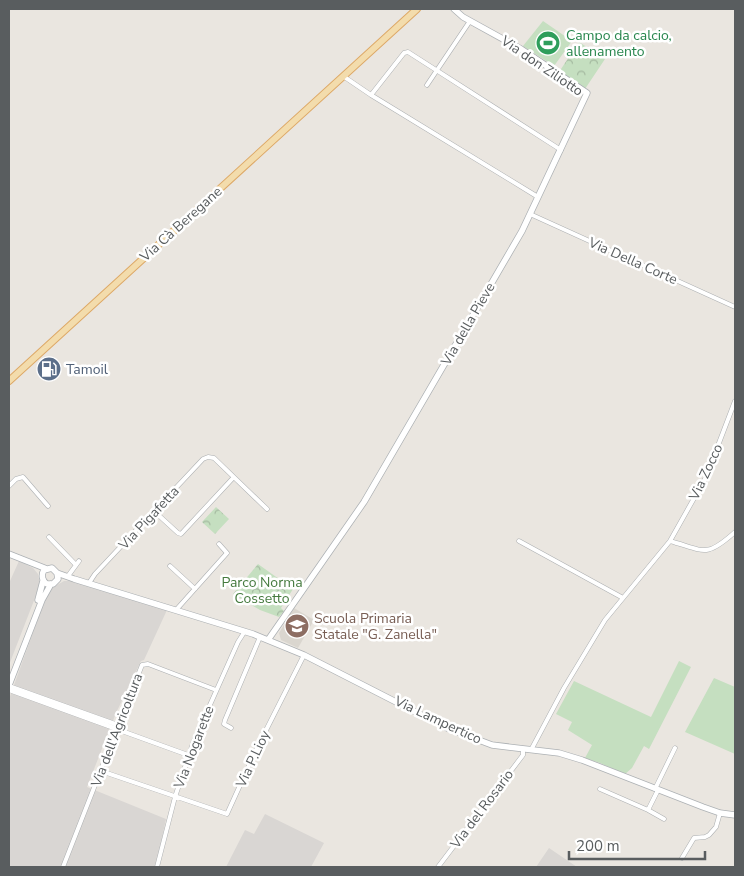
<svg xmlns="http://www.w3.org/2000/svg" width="744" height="876" viewBox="0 0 744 876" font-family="'Nunito Sans',sans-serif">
  <defs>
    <pattern id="forest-crowns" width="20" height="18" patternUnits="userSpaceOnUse" patternTransform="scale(1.25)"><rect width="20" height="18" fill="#c5dfc0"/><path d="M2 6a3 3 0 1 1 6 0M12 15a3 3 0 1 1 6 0" fill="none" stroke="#a3b89f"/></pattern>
  </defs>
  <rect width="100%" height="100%" fill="#eae6e0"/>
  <!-- industrial -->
  <path fill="#d9d6d3" d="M19,561L33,568L38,574L40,585L9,665V581H10Z
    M64,581H75L167,610L144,660L141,661L116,713L87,787L166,819L156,867H9V699L44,602L52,588Z
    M265,814L324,843L311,867H226L245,830L254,834Z
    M549,848L577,867H536Z"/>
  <!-- education -->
  <path fill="#dad6cf" d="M294,608L314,620L298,648L281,640L279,633Z"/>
  <!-- green -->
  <path fill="#c5dfc0" d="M543,21L572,41L554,66L523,46Z
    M679,661L691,667L649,749L644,746L632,768L625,774L600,763L585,758L592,745L568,730L572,722L556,714L574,681L651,717Z
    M714,678L735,687V754L685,732Z"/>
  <!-- forest -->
  <path fill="url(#forest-crowns)" d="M579,42L605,59L585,89L559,72Z
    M216,507L229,519L215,534L202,522Z
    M258,564L293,589L281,608L284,611L279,617L260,610L233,594Z"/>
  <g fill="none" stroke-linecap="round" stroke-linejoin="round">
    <defs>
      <path id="street" d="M343,76L371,95L538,197
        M427,85L470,21
        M371,95L404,53L408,52L561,150
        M530,214L735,307
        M9,486L16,479L23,477L48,506
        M155,512L178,533L181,534L233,478
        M49,537L76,565
        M519,541L623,598
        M670,541C705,551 706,558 735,532
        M170,566L195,589
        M68,576L79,561
        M89,583L95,574L203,459L208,457L214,458L267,509
        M176,610L227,553L219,544
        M9,686L118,725
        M9,690L188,755
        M231,728L224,724L225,720L260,637
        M531,750L564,688L605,620L670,541L706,477L735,401
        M101,771L227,814L256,750L304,655
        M600,789L648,810L658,790
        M655,789L675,748
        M648,810L664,819
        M682,858L694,838L705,837L709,835L716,827L720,813
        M63,867L142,665L148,664L216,690
        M157,867L175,797L193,743L238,642L245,631
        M438,867L523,755V749"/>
      <path id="secondary" d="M9,554L47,569
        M57,573L58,579L53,584H47C42,581 41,575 44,570L52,568L57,573L74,579L253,634L304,655L447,728L492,745L559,753L582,760L703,807L720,813L735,815
        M38,600L43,581
        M268,640L364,502L522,231L587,93L521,49L463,17L454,9
        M9,685L42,600L51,584"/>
      <path id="primary" d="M9,381L417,9"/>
    </defs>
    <!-- street casing -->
    <use href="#street" stroke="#acafb1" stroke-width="5"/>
    <!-- secondary casing -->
    <use href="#secondary" stroke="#adb1b4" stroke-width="7"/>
    <!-- primary casing -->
    <use href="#primary" stroke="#dda866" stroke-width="8"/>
    <!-- street -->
    <use href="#street" stroke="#fff" stroke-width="4"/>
    <!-- secondary -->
    <use href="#secondary" stroke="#fff" stroke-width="5.5"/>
    <!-- primary -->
    <use href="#primary" stroke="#f3dcac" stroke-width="6"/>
  </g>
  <!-- icons -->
  <defs>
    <symbol id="stadium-disc" viewBox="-11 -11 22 22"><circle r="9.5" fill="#2e9e5b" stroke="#fff"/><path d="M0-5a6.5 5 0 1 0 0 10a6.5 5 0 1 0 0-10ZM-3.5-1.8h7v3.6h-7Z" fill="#fff"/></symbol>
    <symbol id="fuel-disc" viewBox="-11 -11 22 22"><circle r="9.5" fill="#5c6f8a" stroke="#fff"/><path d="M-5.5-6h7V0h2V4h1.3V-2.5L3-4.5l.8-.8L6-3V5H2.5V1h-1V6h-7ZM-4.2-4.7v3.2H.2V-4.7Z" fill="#fff"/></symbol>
    <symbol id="school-disc" viewBox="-11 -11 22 22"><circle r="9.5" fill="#8d6e63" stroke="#fff"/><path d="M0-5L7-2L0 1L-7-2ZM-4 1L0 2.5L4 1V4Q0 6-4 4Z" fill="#fff"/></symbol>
  </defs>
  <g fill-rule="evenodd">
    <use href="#stadium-disc" x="534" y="29" width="28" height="28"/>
    <use href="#fuel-disc" x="35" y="355" width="28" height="28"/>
    <use href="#school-disc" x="283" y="612" width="28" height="28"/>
  </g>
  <g text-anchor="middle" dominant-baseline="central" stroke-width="5" stroke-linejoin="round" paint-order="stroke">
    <!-- leisure labels -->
    <g font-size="14" fill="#27864d" stroke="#fff" text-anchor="start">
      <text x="566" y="35">Campo da calcio,<tspan x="566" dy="16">allenamento</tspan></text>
    </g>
    <!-- street labels -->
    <g font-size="14" fill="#595d5f" stroke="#fff">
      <text transform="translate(542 66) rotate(34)">Via don Ziliotto</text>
      <text transform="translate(181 224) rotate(-42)">Via Cà Beregane</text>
      <text transform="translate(633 261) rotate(24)">Via Della Corte</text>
      <text transform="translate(468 324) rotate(-60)">Via della Pieve</text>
      <text transform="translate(706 472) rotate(-65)">Via Zocco</text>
      <text transform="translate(149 518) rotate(-47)">Via Pigafetta</text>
      <text transform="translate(438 720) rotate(25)">Via Lampertico</text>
      <text transform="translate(117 730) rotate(-69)">Via dell'Agricoltura</text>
      <text transform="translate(194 747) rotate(-69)">Via Nogarette</text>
      <text transform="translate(253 759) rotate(-65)">Via P.Lioy</text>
      <text transform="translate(482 809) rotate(-53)">Via del Rosario</text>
    </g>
    <!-- service labels -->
    <g font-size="14" fill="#4e5e75" stroke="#fff" text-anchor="start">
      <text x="66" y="369">Tamoil</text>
    </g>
    <!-- park labels -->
    <g font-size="14" fill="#457a3e" stroke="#fff">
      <text x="262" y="582">Parco Norma<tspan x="262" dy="16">Cossetto</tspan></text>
    </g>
    <!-- education labels -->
    <g font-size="14" fill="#785e54" stroke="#fff" text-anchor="start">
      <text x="314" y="618">Scuola Primaria<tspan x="314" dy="16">Statale "G. Zanella"</tspan></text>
    </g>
  </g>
  <!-- border -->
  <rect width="744" height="876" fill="none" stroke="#595d5f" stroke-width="20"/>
  <!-- scale -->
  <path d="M569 851v8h136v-8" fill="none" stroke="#595d5f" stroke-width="2.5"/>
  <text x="576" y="851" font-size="15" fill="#595d5f" stroke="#ffffff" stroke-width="4" paint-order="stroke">200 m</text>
</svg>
